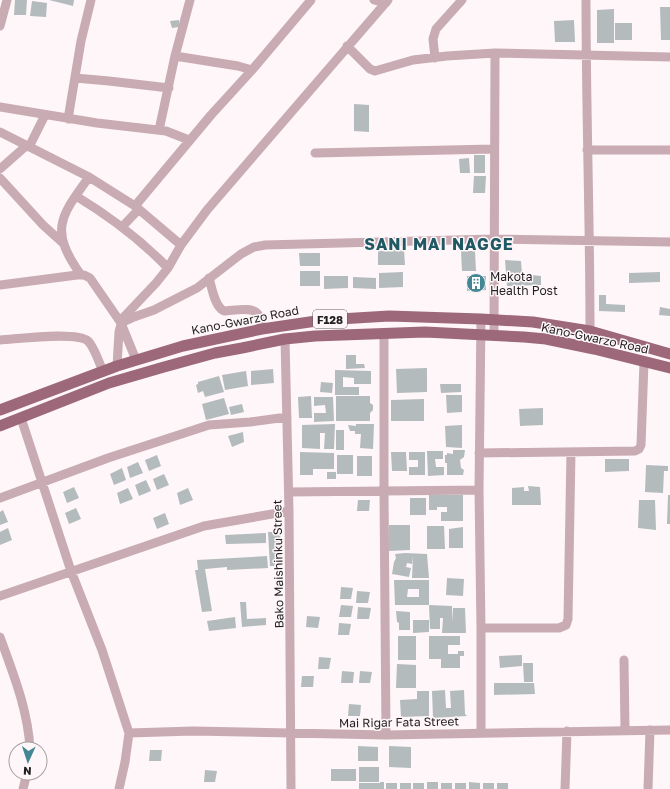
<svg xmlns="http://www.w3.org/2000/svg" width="670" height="789" viewBox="0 0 670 789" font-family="'Golos Text',sans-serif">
  <rect width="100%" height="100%" fill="#fef6f8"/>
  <!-- building -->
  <path fill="#b4bbbc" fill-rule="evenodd" d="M15,0H27L26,15H14Z
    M49,0H74L73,6Z
    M32,1L47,3L46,17L30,16Z
    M660,7H670V40H661Z
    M614,9V43H597V10Z
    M179,20V27L172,28L170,21Z
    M574,20L575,42H555L554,21Z
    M615,23H632V40H615Z
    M354,104L369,105V132L354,131Z
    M474,155H485V173H474Z
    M469,158L470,173H460L459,159Z
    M474,176H486L485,193H473Z
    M404,250L405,265H378V251Z
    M461,251H475L476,271H462Z
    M299,253H320V266H300Z
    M505,260L521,261L522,274L541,276V285L507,286Z
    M300,271H320V286H300Z
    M403,272V287L379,288V273Z
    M660,272V282L629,283V273Z
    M324,276H348V288L324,289Z
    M467,276H486V290L467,291Z
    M353,277L376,278V289L353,288Z
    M599,295H606V304L625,305V312L599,311Z
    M660,307L670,309V316L659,315Z
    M346,355H356V364H364L365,368L346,369Z
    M427,368V392L397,393L396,369Z
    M273,369L274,383L251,385V371Z
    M335,370L371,371V384H354V378L343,377V387H359V395H335Z
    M246,371L248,386L225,390L222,375Z
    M219,376L224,392L205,397L203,391L198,393L196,385L198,384V382Z
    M321,382L333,383L332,393L320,392Z
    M440,384H461V392L441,393Z
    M446,395H462V412L447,413Z
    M311,396L312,418H299L298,397Z
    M336,396H370V403L373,405V410L370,413V421H336Z
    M314,397H333L334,421L314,422V413H326L325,405L314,406Z
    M224,398L229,414L206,420L202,404Z
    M424,399V421H391V400Z
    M242,404L244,412L231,415L229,407Z
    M543,408V425L520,426L519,409Z
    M335,424L334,449H324L325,433H320V449L302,448V425Z
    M356,424H374L373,449L360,448L361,434H355V431H350L348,425L356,426Z
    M462,425V448L446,447L445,426Z
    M336,430H344V450H336Z
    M243,432L244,442L232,447L228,436Z
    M453,450H465L464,457L460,460L461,468L464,470L463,475H447V463H445V455H447V453L453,454Z
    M427,451H443V459H435L436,467H444V475L428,476Z
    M300,452L334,453V469H313V475H300Z
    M391,452H406L407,471H392Z
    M409,452H425V475H409V467H418V460H409Z
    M157,455L161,466L149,471L145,460Z
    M337,455H353V474H337Z
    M357,456H372V476H357Z
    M605,459H629V471L605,472Z
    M138,462L143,473L130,478L127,467Z
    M646,465L668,466V471H664L663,493L645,492Z
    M122,468L126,480L114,485L110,474Z
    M327,472H336V479H327Z
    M164,474L169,485L157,490L153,479Z
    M146,480L151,491L139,496L135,485Z
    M528,486L540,487L541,505H512V488L524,487V491H529Z
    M74,487L79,498L67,503L63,492Z
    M128,488L133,499L120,504L117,493Z
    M188,488L193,500L180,505L177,493Z
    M429,495H463V521H441V512H447V507H437V510H429Z
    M668,495H670V524H667Z
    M410,498H426V515H410Z
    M358,500H370L369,511H357Z
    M639,500H655L656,530L638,528Z
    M76,508L81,519L69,524L65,513Z
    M3,510L8,522L0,525V512Z
    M165,513L169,524L157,529L153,518Z
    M389,525H410V550L388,551Z
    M427,526H444L445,549H427Z
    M463,527V548H449V529Z
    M8,528L12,540L0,545V532Z
    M268,532H280L282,566H270Z
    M266,533V543L226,544L225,535Z
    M405,553L427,554L429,578H412L413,556L412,564L407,563L406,567L411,568L409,577L392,574L394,562L396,558L395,554Z
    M267,556L268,568L227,570V567L205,569L212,611L202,612L195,570H198L197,560Z
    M447,578L464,579L463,596L446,595Z
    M394,580H429V605H395ZM408,589H419V597H407Z
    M341,587L353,588L351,599H340Z
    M357,591L370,592L368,603H356Z
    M240,602H246L247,619L266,618V625L242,627Z
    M341,605L353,606L351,617H339Z
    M429,605L452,606V622L453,608H465L466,633H442L443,618H440V629H430Z
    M358,607L371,608L369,619H357Z
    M396,611L410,612V630H399V623L397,622Z
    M307,616L320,617L318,628L306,627Z
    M235,617L236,628L209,631L207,621Z
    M413,620H429V632L413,633Z
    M339,623L351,624L349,635H338Z
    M398,636H416V660H398Z
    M429,636H460V645H448V654H458V651H464V656H460V668H441V659H429Z
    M522,655V666L500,668L499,656Z
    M319,657L331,658L329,669H318Z
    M523,663H533V682H524Z
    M397,664L416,665V688H396Z
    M342,671L354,672L353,683H341Z
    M360,671L372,672L370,683H359Z
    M302,676H314L313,687H301Z
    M494,683H534L535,694L494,695Z
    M445,690L446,708H451L450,691L464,690L465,714L467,716L433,718L432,691Z
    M417,691H429V716L401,717L400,700L417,699Z
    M349,704L361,705L360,716H348Z
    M358,746L378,747V761H358Z
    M389,746L411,747V768L389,767Z
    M150,750H162L161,761H149Z
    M359,767H379V782H359Z
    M331,769H356V781H331Z
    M205,770L217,771L215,782H204Z
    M380,782H384V789H359V783H380Z
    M427,782H438V789H427Z
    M469,782L480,783V789H469Z
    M386,783H397V789H386Z
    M400,783H411V789H400Z
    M413,783H424V789H413Z
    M441,783H452V789H441Z
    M455,783H466V789H455Z
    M483,783H494V789H483Z
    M497,783H508V789H497Z"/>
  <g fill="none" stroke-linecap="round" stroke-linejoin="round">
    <!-- minor -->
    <path stroke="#c9abb3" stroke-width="9" d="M374,0L386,3
      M586,0C586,110 590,221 590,331
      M0,26L7,0
      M347,46L370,69L375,71L413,60L447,56L495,53L670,57
      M175,56L238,66L252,70
      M435,58L433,39L436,29L462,0
      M75,78L109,81L169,88
      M0,107L97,123L166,131L189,140
      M68,119L81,41L91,0
      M159,130L175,56L190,0
      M0,132L89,177L135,206L181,245
      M29,147L45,115
      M587,150H670
      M315,153L493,149
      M0,169L26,146
      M0,178L43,225L64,244
      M76,196C109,216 140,239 168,268
      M135,206L211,115L252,70L311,0
      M122,227L139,209
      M81,275C49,230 60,217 89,177
      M209,278C212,287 214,306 224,311C233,311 255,305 259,316C261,320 261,325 262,329
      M0,285L77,275H84L90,278L121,323L136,360
      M481,319L479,490L481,628V733
      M120,321L156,283L168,268L181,245L207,210L388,0
      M121,323L134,317L154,310L197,288L241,254L254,247L265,245L494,239L670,242
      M384,334V490L386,735
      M494,335L495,53
      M285,339L289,511L291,789
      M0,340C18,339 76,331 88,341C94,347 100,364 103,372
      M117,366L119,332L121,324
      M21,418L71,571L102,650L129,733L125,762L119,789
      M479,453L635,451L639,449L641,445L644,362
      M289,492L479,490
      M0,498L108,458L209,425L250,422L287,417
      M0,596L204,526L289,511
      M481,628H559L566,625L568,619L571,452
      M0,637C13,673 28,710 30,749
      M624,660L625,730
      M129,733L193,731L386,735L670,730
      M23,789L27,773
      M565,789L567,731
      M648,789L650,730"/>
    <!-- major -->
    <path stroke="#9d697a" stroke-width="11" d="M0,410L117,366L183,346L262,329L323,320L389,316L481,319L533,322L590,331L670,354
      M0,426L109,383L164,367L215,353L242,348L285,339L315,336L425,332L524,337L546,339L594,349L670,368"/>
  </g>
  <!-- icons -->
  <defs>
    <symbol id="building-disc" viewBox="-11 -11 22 22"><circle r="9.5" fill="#438795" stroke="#fef6f8"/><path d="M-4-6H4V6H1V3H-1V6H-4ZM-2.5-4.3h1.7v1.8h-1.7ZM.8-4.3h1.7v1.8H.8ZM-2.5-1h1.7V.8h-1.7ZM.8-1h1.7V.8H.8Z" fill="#fff"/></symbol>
  </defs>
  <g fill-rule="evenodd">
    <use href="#building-disc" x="465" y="272" width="22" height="22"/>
  </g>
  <g text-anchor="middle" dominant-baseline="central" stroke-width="3" stroke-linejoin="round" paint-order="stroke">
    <!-- shield labels -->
    <rect fill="#fef6f8" stroke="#636060" stroke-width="1" x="313" y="310" width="34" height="18" rx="3"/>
    <g font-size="11" font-weight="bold" fill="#211f1f">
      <text x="330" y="319">F128</text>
    </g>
    <!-- poi labels -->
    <g font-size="12" fill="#211f1f" stroke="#fef6f8" text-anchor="start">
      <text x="490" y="276">Makota<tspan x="490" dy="14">Health Post</tspan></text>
    </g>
    <!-- street labels -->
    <g font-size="12" fill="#211f1f" stroke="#fef6f8">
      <text transform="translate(245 320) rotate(-11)">Kano-Gwarzo Road</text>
      <text transform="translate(595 338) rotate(12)">Kano-Gwarzo Road</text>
      <text transform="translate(278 564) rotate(-91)">Bako Maishinku Street</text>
      <text transform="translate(399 722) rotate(-1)">Mai Rigar Fata Street</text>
    </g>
    <!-- district labels -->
    <g font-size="16" font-weight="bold" letter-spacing="1" fill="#205863" stroke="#fef6f8">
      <text x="439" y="244">SANI MAI NAGGE</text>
    </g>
  </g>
  <!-- north arrow -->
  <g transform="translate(28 761) rotate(183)"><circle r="19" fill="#fef6f8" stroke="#a6a0a1"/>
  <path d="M0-3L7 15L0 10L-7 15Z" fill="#438795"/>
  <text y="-6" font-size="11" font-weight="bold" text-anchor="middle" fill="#211f1f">N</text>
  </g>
</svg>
